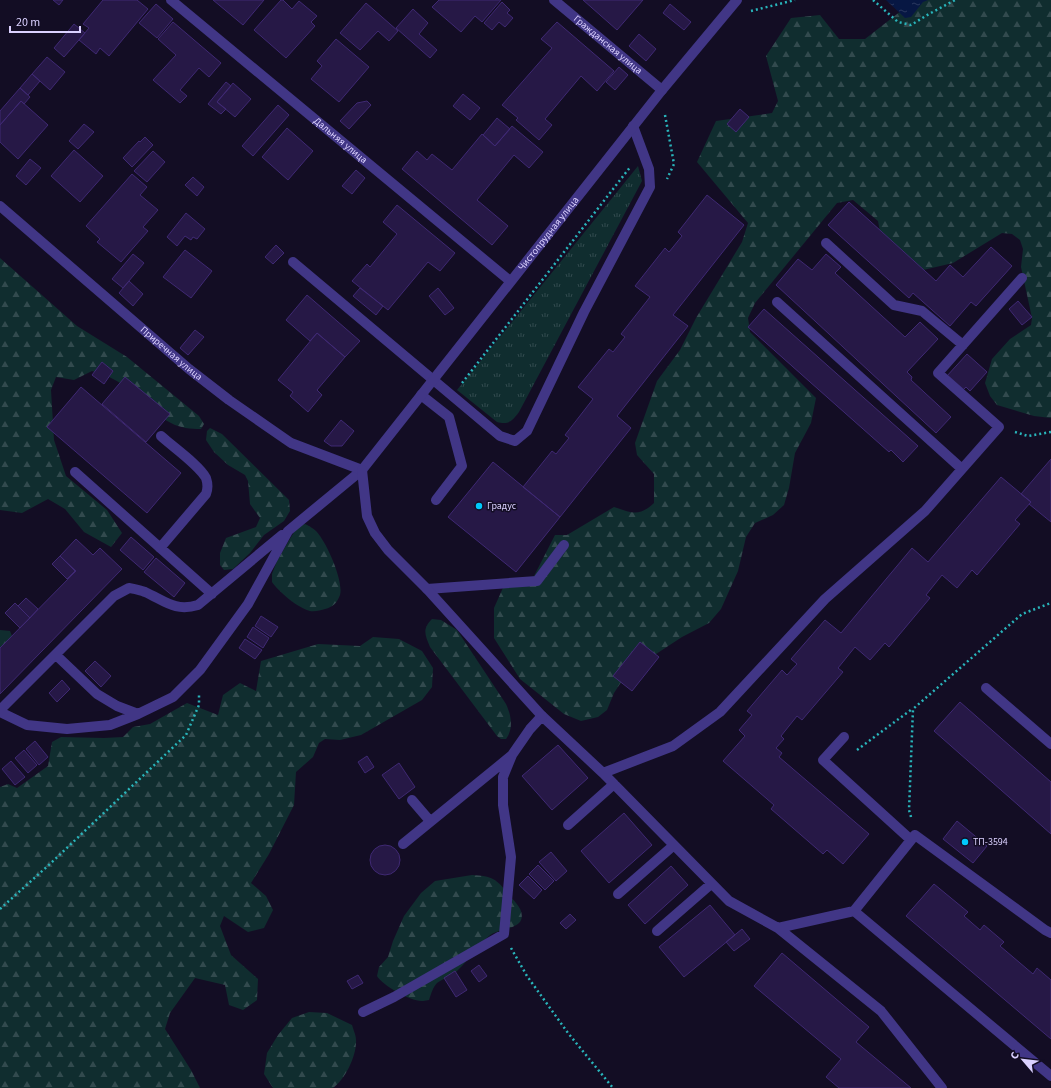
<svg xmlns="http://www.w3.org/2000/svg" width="1051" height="1088" viewBox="0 0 1051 1088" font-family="'Source Sans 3',sans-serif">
  <defs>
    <pattern id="grass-tufts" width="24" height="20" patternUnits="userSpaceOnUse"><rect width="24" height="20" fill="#102d2f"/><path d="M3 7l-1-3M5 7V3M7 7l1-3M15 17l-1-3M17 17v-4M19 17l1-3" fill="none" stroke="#324a4e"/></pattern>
    <pattern id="forest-firs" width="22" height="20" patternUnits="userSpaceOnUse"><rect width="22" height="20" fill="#102d2f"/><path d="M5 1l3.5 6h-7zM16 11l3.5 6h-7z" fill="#324a4e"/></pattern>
    <pattern id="water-ripples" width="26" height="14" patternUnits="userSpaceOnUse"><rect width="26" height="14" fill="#071743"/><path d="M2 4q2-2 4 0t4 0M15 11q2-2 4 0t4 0" fill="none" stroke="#2b385f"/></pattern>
  </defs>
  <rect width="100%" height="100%" fill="#130d24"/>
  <!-- grass -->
  <path fill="url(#grass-tufts)" d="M638,166L642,181L519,412C512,421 509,425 497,422L457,390Z"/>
  <!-- forest -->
  <path fill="url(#forest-firs)" d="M915,0H1051V418L1034,416L997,405L990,396L985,383L992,359L1010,339L1031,325L1032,318L1021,267L1023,249L1020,240L1012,234L1002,233L953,263L902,275L887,269L878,221L853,200L837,203L755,303L748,318L750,332L816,398L811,423L795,453L789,488L784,505L773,515L755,523L746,537L738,571L721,609L709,623L682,637L627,673L614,693L607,710L598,717L581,721L564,714L520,679L494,638V608L506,581L520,583L534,576L555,535H567L614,507C632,513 639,517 654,503V474L637,455L635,443L657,381L680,350L696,318L742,242L748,223L697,162L716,121L772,113L778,101L766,56L791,18L820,15L839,39H865Z
    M0,258L77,326L127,357L199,416L204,424L201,429C191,429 180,428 171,423C153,415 141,397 125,386C115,379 104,374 92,371L74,380L56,377L51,390L54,440L66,476L107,510L122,533L111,547L84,532L65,509L48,499L22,513L0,510Z
    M210,428L222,434L289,500L290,511L284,521L264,535L250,553L233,569L224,570L220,565V553L226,538L256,527L260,518L250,504L248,481L245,475L228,465L214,452L206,440L207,431Z
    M305,524C309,526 313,528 316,531C326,541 344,581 340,595C337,603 333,607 325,609C321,610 315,612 310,611C298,608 279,592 272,582V574L277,561L294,532L299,526Z
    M432,619L441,620L457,630L506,704C511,715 514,728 506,739H501L497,736L430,647C425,635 422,629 432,619Z
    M0,630L10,631L14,641L0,651Z
    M373,637L399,639L422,651L433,668L432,687L422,700L361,735L340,740L325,739L319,743L313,757L296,772L294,805L269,854L251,883L266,896L273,910L264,928L248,932L224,916L220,926L231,955L258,979L257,1000L243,1010L229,1005L225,985L195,978L170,1013L165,1029L191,1070L200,1088H0V787L8,784L17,788L48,766L52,742L61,737L104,738L123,737L133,727L150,724L187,703L218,715L223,695L240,683L256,691L261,661L318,644L360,646Z
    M472,875C492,876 497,879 508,894C514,901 525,910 521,920C518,929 497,929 489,936C477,945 469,960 458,970C452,976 444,978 437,983C433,987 431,994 429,1000C427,1000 425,1001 423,1001C411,1002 382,985 377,976L379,967L388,957L393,941L404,916L421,893L435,881Z
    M309,1012L327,1013L352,1025C353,1029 356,1035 356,1040C357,1055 345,1080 333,1088H273L264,1074L267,1053L278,1035L292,1018Z"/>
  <!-- water -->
  <path fill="url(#water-ripples)" d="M886,0H928L923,2L911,17L905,18Z"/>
  <!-- building -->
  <path fill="#261846" stroke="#3f2973" d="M53,0H63L59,5Z
    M103,0H137L148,9L109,56L100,48L96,54L79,40L89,28L83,24Z
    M213,0H264L243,25Z
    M281,0H283L292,9L299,1L317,16L311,22L315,26L286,58L254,30Z
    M439,0H501L482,22L475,16L461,32L432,7Z
    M583,0H643L617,30Z
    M502,2L510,10L507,13L513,18L505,27L499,22L492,30L484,23Z
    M366,3L398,31L389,41L378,31L360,50L340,33Z
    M156,4L173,19L157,38L139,23Z
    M670,4L691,22L684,30L663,13Z
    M413,9L428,23L419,34L437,50L430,58L396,28Z
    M173,22L221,63L209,77L199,68L180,90L187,96L180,103L153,80L176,55L158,39Z
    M557,22L614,71L597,91L581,76L545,119L552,125L539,140L516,120L518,118L502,105L552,48L541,39Z
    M74,24L85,33L64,57L54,48Z
    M639,34L656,49L646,61L629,46Z
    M336,39L369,67L339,102L311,79L322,66L317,61Z
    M47,57L65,72L50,90L32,74Z
    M619,67L628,75L615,90L606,82Z
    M32,74L40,81L28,95L20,88Z
    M226,82L231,86L217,102L226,109L221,114L208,104Z
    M233,83L251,99L235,117L217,102Z
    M20,88L30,97L24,104L21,101L0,125V111Z
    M463,94L480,108L470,120L453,106Z
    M21,101L48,125L18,159L0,142V125Z
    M367,101L371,105L349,129L340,121L357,103Z
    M278,105L289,115L253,156L242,146Z
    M740,109L749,117L736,132L727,124Z
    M497,118L510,129L495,146L483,135Z
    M84,124L94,132L78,149L69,141Z
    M512,126L543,152L529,168L514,155L477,200L508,226L492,245L402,169L417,151L427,160L432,154L452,170L482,134L495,146Z
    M287,128L313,151L288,180L262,157Z
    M145,137L153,145L132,167L123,158L139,141L140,142Z
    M74,150L103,176L80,202L51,176Z
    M153,151L165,162L147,182L134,171Z
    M30,159L41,168L26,185L16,176Z
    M356,170L365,178L352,194L342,186Z
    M132,174L147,187L140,195L158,210L143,227L148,231L121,262L97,242L100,239L86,226Z
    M193,177L204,187L197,196L185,185Z
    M707,195L744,225L673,315L688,326L617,416L631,428L560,517L523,487L552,451L556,454L569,438L565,435L593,399L578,387L609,349L613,352L625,337L621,334L650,297L635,286L665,248L669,252L682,236L678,232Z
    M849,202L936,281L950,265L963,277L991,247L1012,266L976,306L971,302L950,326L913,293L909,298L828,225Z
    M397,205L455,253L440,271L428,262L388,310L352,281L367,264L370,267L397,234L383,222Z
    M186,213L205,229L197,239L193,237L191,240L185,236L177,246L167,237Z
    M276,245L284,253L273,264L265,257Z
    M185,250L212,271L191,298L163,277Z
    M133,254L144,263L123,288L112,279Z
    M826,254L841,267L835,273L905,337L920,322L938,339L907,372L912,377L911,380L951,417L936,433L776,285L798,259L812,270Z
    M129,281L143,294L133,306L119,293Z
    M360,288L383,306L376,315L353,296Z
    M438,288L454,308L445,315L429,296Z
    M307,295L360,341L345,357L317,333L310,341L286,320Z
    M1018,301L1032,317L1022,325L1009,309Z
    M764,309L918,446L903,462L891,450L889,452L748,327Z
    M195,330L204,337L188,355L180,348Z
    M317,333L345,357L317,390L322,395L308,412L290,396L293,392L278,380Z
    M967,354L987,372L970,391L966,387L962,391L946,377Z
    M102,362L113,371L104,384L92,375Z
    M125,377L170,414L146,442L102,404Z
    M81,387L181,473L147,513L47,427Z
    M341,420L354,431L342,446H331L324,441Z
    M1051,459V522L1029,504L1031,502L1021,494Z
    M493,462L560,517L516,572L448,517Z
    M1001,477L1031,502L1015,520L1020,524L977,575L972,570L957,588L942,575L926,595L930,598L889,647L885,643L870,660L855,647L838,668L843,672L802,720L797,716L781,736L784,739L776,748L782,753L779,757L869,834L843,864L827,850L823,854L771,809L774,805L723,761L745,736L739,730L752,715L747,711L782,670L787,675L797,664L791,659L825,620L841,633L912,548L928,562Z
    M131,537L154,557L143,570L120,550Z
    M76,539L93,555L100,548L122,569L0,694V648L76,571L60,556Z
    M60,556L75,571L67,579L52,564Z
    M156,558L185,583L174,597L144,572Z
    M26,598L38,609L30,618L18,606Z
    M15,603L30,618L20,628L5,613Z
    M261,616L278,627L271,637L255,626Z
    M253,627L269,638L263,648L247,637Z
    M245,639L262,650L255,659L239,648Z
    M640,642L659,657L632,691L613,676Z
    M95,661L111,676L101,687L85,671Z
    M62,680L70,689L57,702L49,693Z
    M960,702L1051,782V834L934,731Z
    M35,741L48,757L39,765L26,749Z
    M558,745L588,778L552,810L522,776Z
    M24,750L37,765L28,773L15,758Z
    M367,756L374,767L365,773L358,762Z
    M11,761L25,777L15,785L2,769Z
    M399,763L415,787L399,799L382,775Z
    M624,813L652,845L609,883L581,851Z
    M957,821L987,846L973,863L943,839Z
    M370 860a15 15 0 1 1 30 0a15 15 0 1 1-30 0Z
    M551,852L567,871L556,881L539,862Z
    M538,865L554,881L545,890L529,874Z
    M671,866L688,885L645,924L628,905Z
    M528,876L542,890L534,899L519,885Z
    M934,884L968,912L964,916L980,930L984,925L1004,942L1000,946L1033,974L1037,968L1051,980V1039L906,916Z
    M710,905L735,935L684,977L659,947Z
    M570,914L576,920L566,929L560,923Z
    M742,929L750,939L734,951L726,942Z
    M782,953L869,1027L856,1042L911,1088H839L826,1077L841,1059L754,986Z
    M479,965L487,976L479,982L471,971Z
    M455,971L467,990L456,997L444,978Z
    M358,975L363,983L352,989L347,981Z"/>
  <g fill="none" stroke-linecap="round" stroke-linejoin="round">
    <!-- path -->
    <path stroke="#29b5bb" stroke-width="2.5" stroke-dasharray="2 3" stroke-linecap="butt" d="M873,0L898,22L911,25L929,14L955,0
      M751,11L795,0
      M665,115L674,164L667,179
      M462,383L631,166
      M1015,432L1028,436L1051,432
      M857,750L912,709
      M911,817L909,810L913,709L1022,614L1051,603
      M0,909L51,863L186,735L199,705V695
      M511,948L527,976L568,1033L613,1088"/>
    <!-- lane -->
    <path stroke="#413686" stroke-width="10" d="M826,243L894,305L922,311L963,345
      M293,262L500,436L515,441L527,431L584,312L650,187L649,169L633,126
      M777,302L962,469
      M421,395L449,417L462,466L436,500
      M75,472L212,594
      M160,548L206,494C208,489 208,484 206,478C199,465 173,447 161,436
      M427,589L537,581L564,545
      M56,655L97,694L117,706L138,714
      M986,688L1051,744
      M0,710L114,596L129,588C134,589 140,590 145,592C165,601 175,612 198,605L282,535
      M0,712L27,725L67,729L110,725L138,714L173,697L200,670L248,604L288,531L362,470
      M844,737L823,760L911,840
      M603,773L673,746L720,712L825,599L925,511L999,427L938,373L1022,278
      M412,800L430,821
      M568,825L614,784
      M403,844L511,756
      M618,894L674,845
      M778,928L854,911
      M657,931L711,884
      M1051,933L1045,930L915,835L854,911L1051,1076
      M363,1012L394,997L504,934L511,857L503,805V777L512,755L530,729L542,716L603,773L729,901L778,928L881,1011L942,1088"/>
    <!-- street -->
    <g stroke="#413686" stroke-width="10">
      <path id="s1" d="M171,0L510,281"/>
      <path id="s2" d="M554,0L662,90"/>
      <path id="s3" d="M0,206L189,369L229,400L291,443L362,470"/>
      <path id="s4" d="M362,470L662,90L737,0"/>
      <path d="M362,470L367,516L375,533L388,550L427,589L542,716"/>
    </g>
  </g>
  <!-- markers -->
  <g fill="#00c9fc" stroke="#130d24" stroke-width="1.5">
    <circle cx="479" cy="506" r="4"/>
    <circle cx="965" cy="842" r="4"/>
  </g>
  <g text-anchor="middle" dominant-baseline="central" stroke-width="3" stroke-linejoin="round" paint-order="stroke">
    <!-- street labels -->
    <g font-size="10" fill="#dbd1ff" stroke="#130d24">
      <text stroke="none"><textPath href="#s2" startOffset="70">Гражданская улица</textPath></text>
      <text stroke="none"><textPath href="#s1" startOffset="220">Дальняя улица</textPath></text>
      <text stroke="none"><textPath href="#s4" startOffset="301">Чистопрудная улица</textPath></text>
      <text stroke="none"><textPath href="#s3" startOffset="226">Приречная улица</textPath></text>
    </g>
    <!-- poi labels -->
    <g font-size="10" fill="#dbd1ff" stroke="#130d24" text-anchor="start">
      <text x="487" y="506">Градус</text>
      <text x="973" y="842">ТП-3594</text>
    </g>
  </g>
  <!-- north arrow -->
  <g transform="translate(1023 1060) rotate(298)" stroke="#130d24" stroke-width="3" paint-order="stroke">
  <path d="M0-3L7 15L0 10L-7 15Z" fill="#dbd1ff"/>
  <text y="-6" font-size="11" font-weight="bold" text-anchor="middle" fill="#dbd1ff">С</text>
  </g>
  <!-- scale -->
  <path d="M10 26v6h70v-6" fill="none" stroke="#dbd1ff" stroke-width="2"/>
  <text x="16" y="26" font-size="12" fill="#dbd1ff" stroke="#130d24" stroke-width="3" paint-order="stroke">20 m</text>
</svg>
